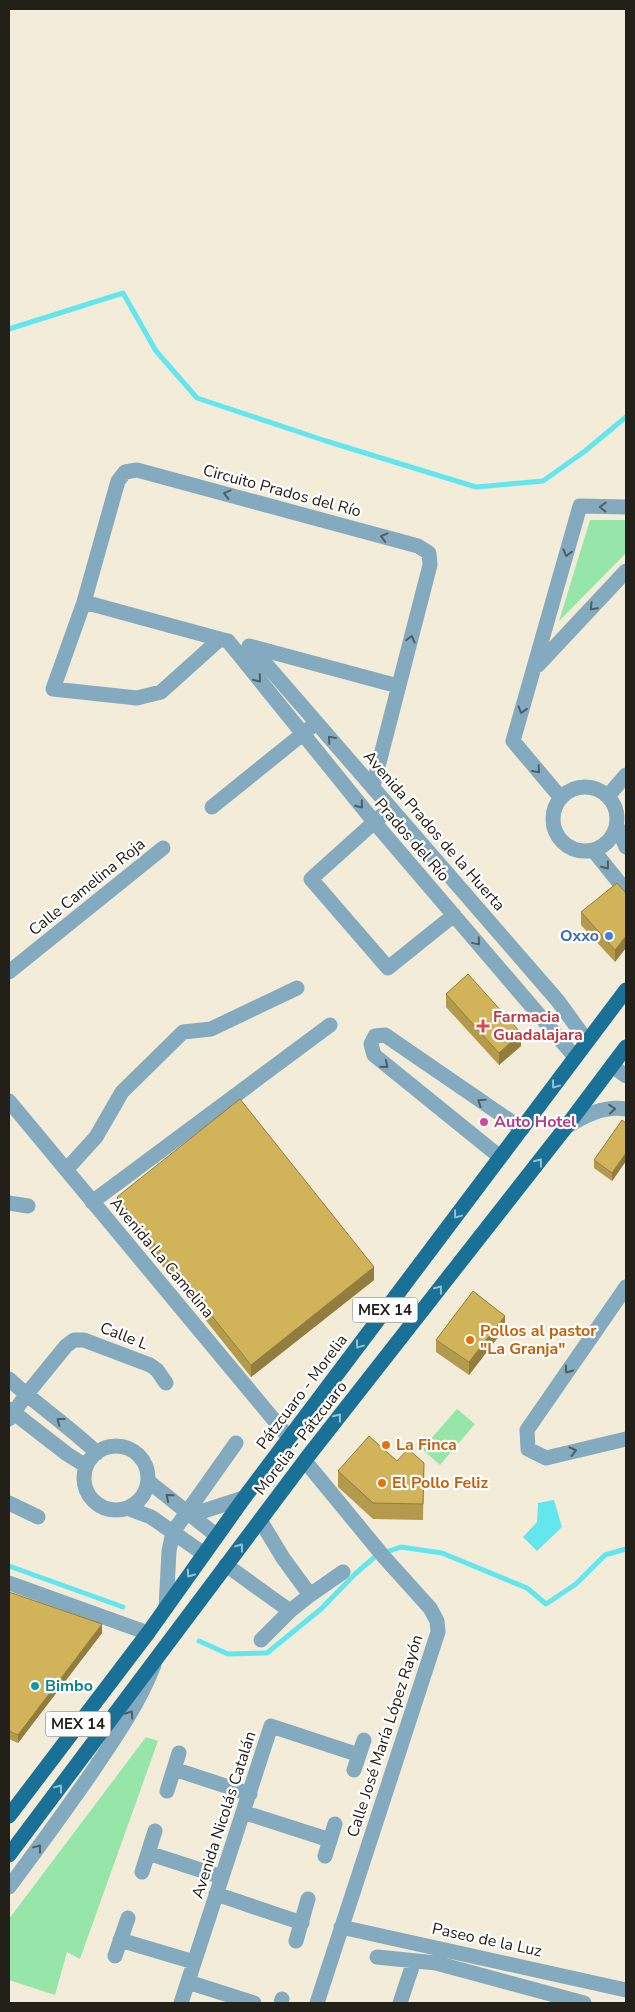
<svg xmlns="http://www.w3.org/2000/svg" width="635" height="2012" viewBox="0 0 635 2012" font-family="'Nunito Sans',sans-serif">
  <rect width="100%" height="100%" fill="#f3ecd8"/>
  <!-- green -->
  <path fill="#97e6a9" d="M590,520H626V553L559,621Z
    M457,1409L475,1424L440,1465L422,1449Z
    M146,1737L158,1741L80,1959L67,1952L55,1995L9,1980V1919Z"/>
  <!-- water -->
  <path fill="#64e6ef" d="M554,1500L562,1527L537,1551L523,1537L537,1522L538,1503Z"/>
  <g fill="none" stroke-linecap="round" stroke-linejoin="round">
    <!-- stream -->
    <path stroke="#64e6ef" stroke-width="5" d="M9,329L123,293L156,351L197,398L326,441L476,487L543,481L585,451L626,417
      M9,1566L123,1607
      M199,1641L228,1654L267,1653L321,1609L355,1574L377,1555L401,1547L442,1553L527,1588L546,1604L576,1584L605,1555L626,1549"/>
    <!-- minor -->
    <path stroke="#84aabf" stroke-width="15" d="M84,602L227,641
      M220,639L161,692L137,698L53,689L84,602L118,481L125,472L137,470L418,546L429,553L430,565L373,786
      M228,641L375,823L575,1057
      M249,646L398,686
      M251,647L558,1001L587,1041
      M538,665L626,571
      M553 819a32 32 0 1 1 64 0a32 32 0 1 1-64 0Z
      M608,796L626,775
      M561,798L513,741L580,506L626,507
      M212,807L310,728
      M381,816L311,879L388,968L454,915
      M617,826L626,847
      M593,850L626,891
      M9,972L163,848
      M612,1066L626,1076
      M9,1101L289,1438
      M566,1127C584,1116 604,1105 626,1109
      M500,1157L374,1055L371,1044L375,1036L385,1035L522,1129
      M66,1170L96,1137L122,1092L183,1032L211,1029L297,988
      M92,1202L330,1025
      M9,1203L28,1206
      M626,1287L527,1430L528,1449L546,1458L626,1439
      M9,1379C37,1405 69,1426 97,1453
      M9,1409L67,1454L86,1466
      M9,1419L26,1395L66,1346L74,1340H84L150,1365L157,1370L166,1383
      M84 1478a32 32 0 1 1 64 0a32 32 0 1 1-64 0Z
      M305,1461L384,1557L430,1608L437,1621L438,1632L317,2003
      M148,1481L217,1536
      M9,1503L38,1517
      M127,1508L151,1517L204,1554
      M191,1515L244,1498
      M226,1565L290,1611L310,1595L283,1558L260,1520
      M9,1583L148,1633
      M310,1595L343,1572
      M166,1608L169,1551L173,1532L236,1443
      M261,1640L290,1611
      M174,1769L250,1794
      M354,1770L364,1740
      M167,1791L179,1753
      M243,1812L330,1840
      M148,1853L222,1877
      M325,1856L335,1824
      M142,1872L155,1831
      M9,1887C36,1851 62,1815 88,1778C113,1741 138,1706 154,1665
      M216,1894L302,1923
      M341,1927L626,1990
      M120,1940L194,1962
      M296,1941L308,1899
      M115,1956L128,1918
      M377,1957L436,1963L584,2003
      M188,1982L254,2003
      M181,2003L271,1726L359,1755
      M281,2003L282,1999
      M400,2003L414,1961"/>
    <!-- major -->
    <path stroke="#1a7197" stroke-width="15" d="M9,1816L148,1633L244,1498L626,990
      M9,1855L309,1455L566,1127L626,1047"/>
  </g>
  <!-- wall -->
  <path fill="#b49a4d" d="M617,883L615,962L581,925V912Z
    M446,994L521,1046L499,1065L446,1007Z
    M626,1123V1161L612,1181L594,1168V1160Z
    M117,1197L374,1280L251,1377L117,1209Z
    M505,1328L469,1375L436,1352V1340Z
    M397,1461L424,1463L423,1520L373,1519L338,1487V1471Z
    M9,1592L102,1633L18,1743L9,1739Z"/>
  <!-- shaded-wall -->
  <path fill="#927d3e" d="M626,936V948L615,962V950Z
    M521,1033V1046L499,1065V1053Z
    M626,1153V1161L612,1181V1173Z
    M374,1267V1280L251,1377V1365Z
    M505,1316V1328L469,1375V1362Z
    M102,1624V1633L18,1743V1735Z"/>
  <!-- building -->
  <path fill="#d1b359" stroke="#927d3e" d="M617,883L626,893V936L615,950L581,912Z
    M468,974L521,1033L499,1053L446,994Z
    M240,1099L374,1267L251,1365L117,1197Z
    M622,1120L626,1123V1153L612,1173L594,1160Z
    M473,1291L505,1316L469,1362L436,1340Z
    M369,1436L397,1461L408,1449L424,1463L423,1504L373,1503L338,1471Z
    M9,1592L102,1624L18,1735L9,1731Z"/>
  <!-- one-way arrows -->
  <defs><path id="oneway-chevron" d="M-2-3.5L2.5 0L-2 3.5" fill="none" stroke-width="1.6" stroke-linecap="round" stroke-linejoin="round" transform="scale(1.25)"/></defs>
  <g stroke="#4e5e63">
    <use href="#oneway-chevron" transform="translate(227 494) rotate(-165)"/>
    <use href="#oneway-chevron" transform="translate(603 507) rotate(-179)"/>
    <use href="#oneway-chevron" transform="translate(384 537) rotate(-165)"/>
    <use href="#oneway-chevron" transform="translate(567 553) rotate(105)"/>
    <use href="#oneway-chevron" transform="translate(593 607) rotate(134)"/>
    <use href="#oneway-chevron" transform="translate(411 639) rotate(-75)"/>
    <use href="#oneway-chevron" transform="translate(258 679) rotate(51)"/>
    <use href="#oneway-chevron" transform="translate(522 710) rotate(107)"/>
    <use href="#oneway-chevron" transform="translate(331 739) rotate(-132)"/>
    <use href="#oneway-chevron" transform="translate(537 770) rotate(49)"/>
    <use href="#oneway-chevron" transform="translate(360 805) rotate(51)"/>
    <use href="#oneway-chevron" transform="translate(606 866) rotate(51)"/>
    <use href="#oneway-chevron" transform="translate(477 942) rotate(50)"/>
    <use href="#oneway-chevron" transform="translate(385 1065) rotate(39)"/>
    <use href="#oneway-chevron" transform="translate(481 1102) rotate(-145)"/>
    <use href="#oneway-chevron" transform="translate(612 1109) rotate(-5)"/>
    <use href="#oneway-chevron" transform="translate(568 1370) rotate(125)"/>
    <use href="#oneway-chevron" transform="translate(60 1421) rotate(-143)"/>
    <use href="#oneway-chevron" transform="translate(573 1451) rotate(-14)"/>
    <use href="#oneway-chevron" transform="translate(169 1497) rotate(-140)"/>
    <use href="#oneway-chevron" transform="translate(130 1714) rotate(-57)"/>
    <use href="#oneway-chevron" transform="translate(38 1848) rotate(-53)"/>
  </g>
  <g stroke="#98bfd0">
    <use href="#oneway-chevron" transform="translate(555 1085) rotate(127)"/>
    <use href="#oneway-chevron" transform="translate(539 1162) rotate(-52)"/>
    <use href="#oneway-chevron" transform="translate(457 1215) rotate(127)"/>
    <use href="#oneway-chevron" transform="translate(439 1289) rotate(-52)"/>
    <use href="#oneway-chevron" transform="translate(359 1345) rotate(127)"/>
    <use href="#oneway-chevron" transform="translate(338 1417) rotate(-52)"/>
    <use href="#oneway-chevron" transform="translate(240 1547) rotate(-53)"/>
    <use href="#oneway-chevron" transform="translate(190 1574) rotate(125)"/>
    <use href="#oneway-chevron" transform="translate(59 1788) rotate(-53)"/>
  </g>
  <!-- markers -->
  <circle fill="#3f7fe0" stroke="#fff" stroke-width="2" cx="609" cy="936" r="5"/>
  <path fill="#e0444e" stroke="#fff" stroke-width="2" d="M480.5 1018.5h5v5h5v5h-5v5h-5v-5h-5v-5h5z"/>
  <circle fill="#d1479c" stroke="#fff" stroke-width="2" cx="484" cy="1122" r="5"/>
  <g fill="#e8710a" stroke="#fff" stroke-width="2">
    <circle cx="470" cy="1340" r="5"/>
    <circle cx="386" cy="1445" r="5"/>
    <circle cx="382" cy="1483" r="5"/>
  </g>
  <circle fill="#0f9aa8" stroke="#fff" stroke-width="2" cx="35" cy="1686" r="5"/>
  <g text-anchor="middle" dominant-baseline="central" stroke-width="4.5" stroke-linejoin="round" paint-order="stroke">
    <!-- shield labels -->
    <g fill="#fff" stroke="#64635d" stroke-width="1">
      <rect x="352.5" y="1297.5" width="65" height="25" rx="4"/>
      <rect x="45.5" y="1711.5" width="65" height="25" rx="4"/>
    </g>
    <g font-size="15" font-weight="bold" fill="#222018">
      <text x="385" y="1310">MEX 14</text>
      <text x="78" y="1724">MEX 14</text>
    </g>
    <!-- street labels -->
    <g font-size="16" fill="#222018" stroke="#fff">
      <text transform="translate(282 491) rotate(15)">Circuito Prados del Río</text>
      <text transform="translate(434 831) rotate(49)">Avenida Prados de la Huerta</text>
      <text transform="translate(412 840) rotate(49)">Prados del Río</text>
      <text transform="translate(87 887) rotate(-39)">Calle Camelina Roja</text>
      <text transform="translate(162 1258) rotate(50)">Avenida La Camelina</text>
      <text transform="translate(124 1336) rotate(21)">Calle L</text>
      <text transform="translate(302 1392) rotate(-53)">Pátzcuaro - Morelia</text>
      <text transform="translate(301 1438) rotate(-52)">Morelia - Pátzcuaro</text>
      <text transform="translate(385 1736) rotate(-72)">Calle José María López Rayón</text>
      <text transform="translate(224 1815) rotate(-72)">Avenida Nicolás Catalán</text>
      <text transform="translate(487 1940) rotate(12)">Paseo de la Luz</text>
    </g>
    <!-- shop labels -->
    <g font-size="16" font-weight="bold" fill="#366cbe" stroke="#fff" text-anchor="end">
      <text x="599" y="936">Oxxo</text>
    </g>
    <!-- health labels -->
    <g font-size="16" font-weight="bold" fill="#be3a42" stroke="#fff" text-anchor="start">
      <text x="493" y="1017">Farmacia<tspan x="493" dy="18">Guadalajara</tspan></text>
    </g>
    <!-- hotel labels -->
    <g font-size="16" font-weight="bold" fill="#b23c85" stroke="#fff" text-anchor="start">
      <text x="494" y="1122">Auto Hotel</text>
    </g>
    <!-- food labels -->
    <g font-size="16" font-weight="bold" fill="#c56008" stroke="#fff" text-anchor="start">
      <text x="480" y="1331">Pollos al pastor<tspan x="480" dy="18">"La Granja"</tspan></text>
      <text x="396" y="1445">La Finca</text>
      <text x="392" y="1483">El Pollo Feliz</text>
    </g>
    <!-- culture labels -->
    <g font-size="16" font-weight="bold" fill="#0d838f" stroke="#fff" text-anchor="start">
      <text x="45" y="1686">Bimbo</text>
    </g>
  </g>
  <!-- border -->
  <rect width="635" height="2012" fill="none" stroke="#222018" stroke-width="20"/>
</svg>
